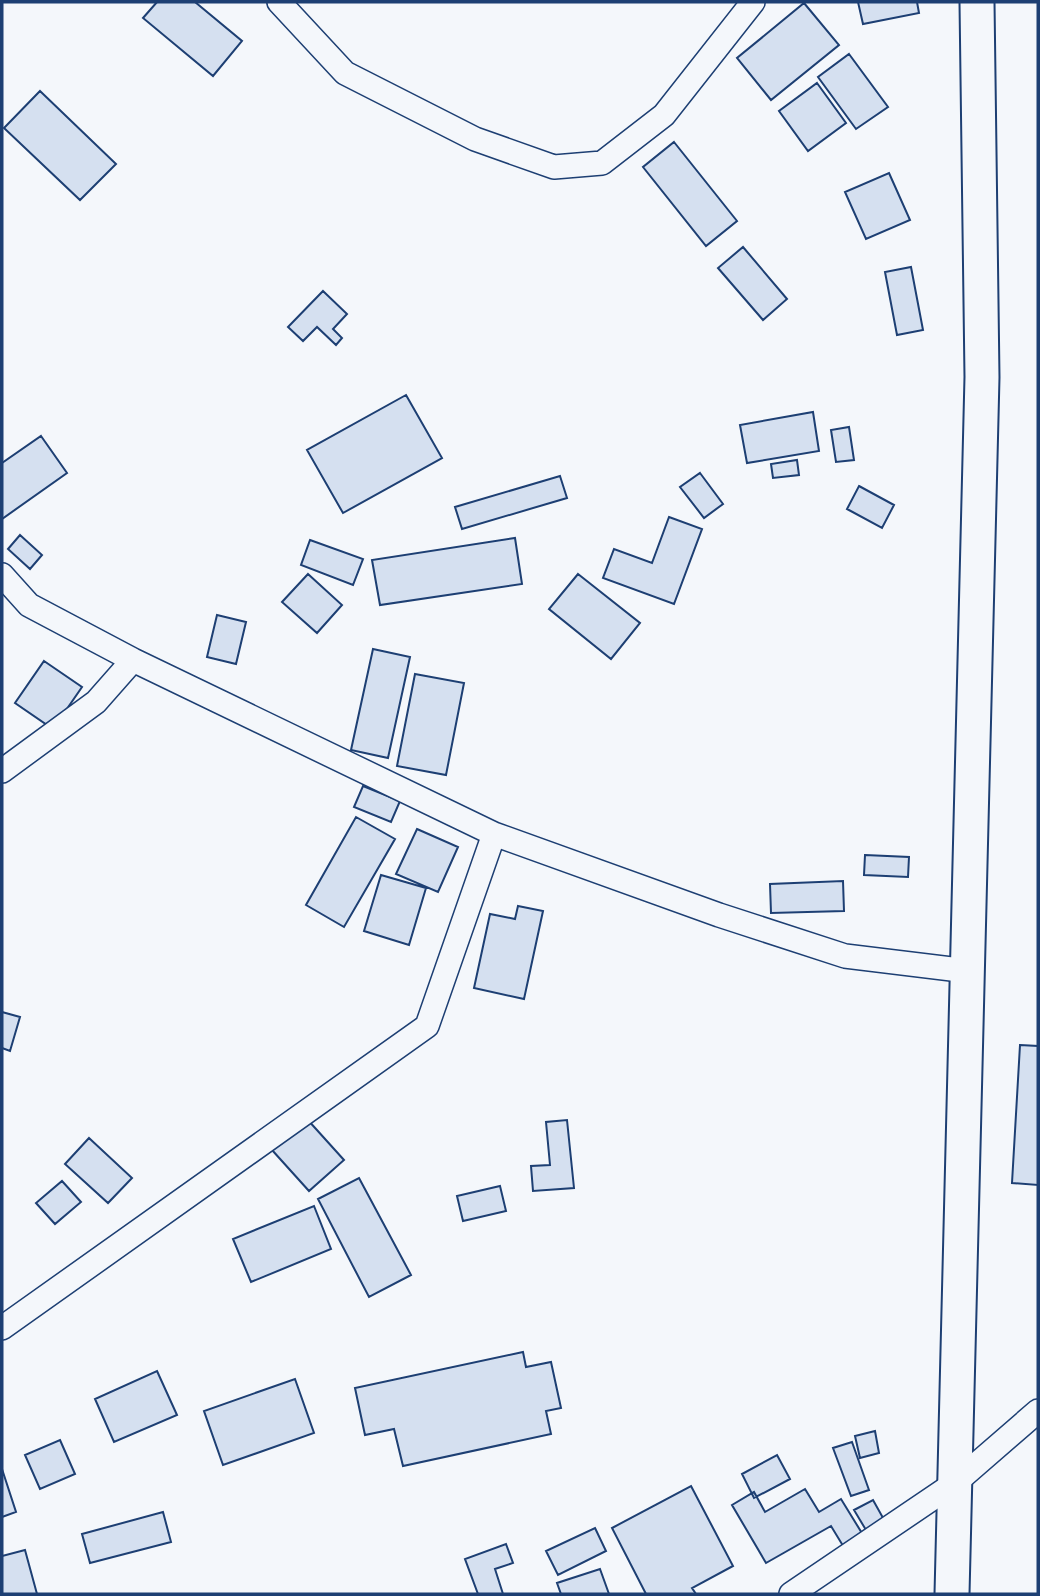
<svg xmlns="http://www.w3.org/2000/svg" width="1040" height="1596" viewBox="0 0 1040 1596" font-family="Bitter,serif">
  <rect width="100%" height="100%" fill="#f4f7fb"/>
  <!-- building -->
  <path fill="#d5e0f0" stroke="#1d3f73" stroke-width="2" d="M157,2H195L242,41L213,76L143,18Z
    M858,2H917L919,13L863,24Z
    M804,3L839,45L771,100L737,58Z
    M849,54L888,107L856,129L818,77Z
    M817,83L846,123L808,151L779,111Z
    M40,91L116,164L80,200L4,128Z
    M674,142L737,221L706,246L643,167Z
    M889,173L910,220L866,239L845,192Z
    M743,247L787,299L763,320L718,268Z
    M911,267L923,330L897,335L885,272Z
    M323,291L347,314L333,329L342,338L336,345L317,327L303,341L288,327Z
    M406,395L442,458L343,513L307,450Z
    M813,412L819,451L747,463L740,425Z
    M849,427L854,460L836,462L831,430Z
    M41,436L67,473L2,519V463Z
    M797,460L799,475L773,478L771,464Z
    M700,473L723,504L704,518L680,487Z
    M560,476L567,498L462,529L455,507Z
    M859,486L894,505L882,528L847,509Z
    M669,517L702,529L674,604L603,578L614,549L652,563Z
    M20,535L42,555L30,569L8,549Z
    M515,538L522,584L380,605L372,560Z
    M310,540L363,559L353,585L301,565Z
    M308,574L342,605L317,633L282,602Z
    M578,574L640,623L611,659L549,609Z
    M217,615L246,622L236,664L207,657Z
    M373,649L410,657L388,758L351,750Z
    M44,661L82,687L53,729L15,703Z
    M415,674L464,683L446,775L397,766Z
    M363,786L400,801L391,822L354,807Z
    M356,817L395,839L344,927L306,905Z
    M417,829L458,847L438,892L396,874Z
    M865,855L909,857L908,877L864,875Z
    M381,875L426,888L409,945L364,931Z
    M843,881L844,911L771,913L770,884Z
    M518,906L543,911L524,999L474,988L490,914L515,919Z
    M2,1012L20,1017L10,1051L2,1048Z
    M1020,1045L1038,1046V1185L1012,1183Z
    M307,1119L344,1160L309,1191L272,1150Z
    M567,1120L574,1188L533,1191L531,1166L550,1165L546,1122Z
    M89,1138L132,1178L108,1203L65,1164Z
    M359,1178L411,1275L369,1297L318,1199Z
    M62,1181L81,1202L55,1224L36,1203Z
    M500,1186L506,1211L463,1221L457,1196Z
    M314,1206L331,1249L251,1282L233,1239Z
    M523,1352L526,1367L551,1362L561,1408L546,1411L551,1434L403,1466L394,1429L365,1435L355,1388Z
    M157,1371L177,1415L114,1442L95,1399Z
    M295,1379L314,1433L223,1465L204,1411Z
    M875,1431L879,1453L860,1458L855,1436Z
    M60,1440L75,1474L40,1489L25,1455Z
    M852,1442L869,1490L851,1496L833,1448Z
    M777,1455L790,1479L754,1498L742,1474Z
    M2,1469L16,1512L2,1517Z
    M691,1486L733,1566L692,1588L696,1594H646L612,1528Z
    M805,1489L819,1512L841,1499L868,1543L848,1554L831,1526L766,1563L732,1505L754,1492L765,1512Z
    M873,1500L887,1525L869,1535L854,1510Z
    M163,1512L171,1542L90,1563L82,1534Z
    M595,1528L606,1551L558,1575L546,1551Z
    M506,1544L513,1563L495,1569L503,1594H478L465,1559Z
    M25,1550L37,1594H2V1556Z
    M600,1569L609,1594H561L557,1583Z"/>
  <g fill="none" stroke-linecap="round" stroke-linejoin="round">
    <defs>
      <path id="street" d="M279,2L345,73L475,139L554,167L602,163L664,115L753,2
        M2,575L29,605L133,660L494,834L719,915L845,956L968,971
        M2,771L96,702L133,660
        M2,1328L427,1026L494,834
        M791,1594L955,1483L1038,1411"/>
      <path id="secondary" d="M952,1594L982,377L977,2"/>
    </defs>
    <!-- street casing -->
    <use href="#street" stroke="#1d3f73" stroke-width="26"/>
    <!-- secondary casing -->
    <use href="#secondary" stroke="#1d3f73" stroke-width="37"/>
    <!-- street -->
    <use href="#street" stroke="#f4f7fb" stroke-width="23"/>
    <!-- secondary -->
    <use href="#secondary" stroke="#f4f7fb" stroke-width="33"/>
  </g>
  <!-- border -->
  <rect width="1040" height="1596" fill="none" stroke="#1d3f73" stroke-width="7"/>
</svg>
